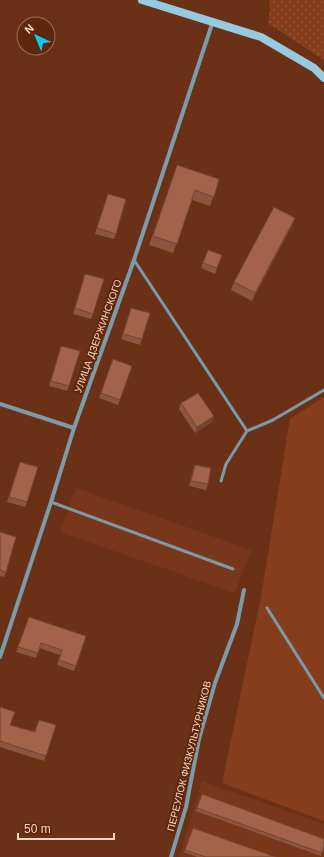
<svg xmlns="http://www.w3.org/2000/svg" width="324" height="857" viewBox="0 0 324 857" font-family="Helvetica,sans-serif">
  <defs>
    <pattern id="grass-dots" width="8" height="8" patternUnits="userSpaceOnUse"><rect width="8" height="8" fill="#863d1c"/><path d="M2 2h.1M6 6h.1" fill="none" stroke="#98583c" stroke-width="1.8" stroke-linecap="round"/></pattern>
  </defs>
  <rect width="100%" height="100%" fill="#6b3117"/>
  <!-- built -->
  <path fill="#78371a" d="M76,488L251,550L235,593L60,532Z
    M202,781L324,824V857H179Z"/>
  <!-- grass -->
  <path fill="url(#grass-dots)" d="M269,0H324V60L268,23L270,9Z"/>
  <!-- garden -->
  <path fill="#863d1c" d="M324,397V821L222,783L261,597L290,419Z"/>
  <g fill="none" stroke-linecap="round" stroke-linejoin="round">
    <!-- service -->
    <path stroke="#7a9ba7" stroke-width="3" d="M134,260L247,431L273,420L324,390
      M221,481L226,464L247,431
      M51,502L233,569
      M267,608L324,698"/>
    <!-- minor -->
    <path stroke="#7a9ba7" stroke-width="4" d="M0,404L74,428
      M0,657L51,502L74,428L134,260L213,21
      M171,857L186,807L199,739L215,683L237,624L244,590"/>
    <!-- secondary -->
    <path stroke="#96cbdf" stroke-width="8" d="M142,0L261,37L314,68L324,78"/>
  </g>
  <!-- wall -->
  <path fill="#8c553f" d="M177,165L219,179L210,206L192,200L173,253L149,245Z
    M108,194L116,234L114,239L95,234Z
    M292,226L252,301L231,290L234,282Z
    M208,250L222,255L215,274L201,268Z
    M85,274L93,314L91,319L73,314Z
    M131,308L142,339L140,345L121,339Z
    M61,346L69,386L67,391L49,386Z
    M113,359L120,400L118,405L99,398Z
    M181,403L212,422L195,433L179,409Z
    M20,462L27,502L25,507L7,502Z
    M195,465L208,484L206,490L189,486L193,470Z
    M0,532L6,572L4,577L0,576Z
    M29,617L86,636L74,671L57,665L60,655L39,648L36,658L16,652Z
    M0,707L10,725L35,732L56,725L44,761L0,747Z
    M202,794L324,846L321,856L196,811Z
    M193,828L276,857H197L184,852Z"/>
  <!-- shaded-wall -->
  <path fill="#724533" d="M295,218L292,226L252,301L255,293Z
    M214,416L212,422L195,433L197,427Z"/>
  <!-- building -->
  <path fill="#a36349" stroke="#724533" d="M177,165L219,179L214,197L195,190L177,244L153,236Z
    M108,194L126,199L116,234L97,228Z
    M274,207L295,218L255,293L234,282Z
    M208,250L222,255L217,268L203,263Z
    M85,274L104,279L93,314L75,308Z
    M131,308L150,313L142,339L123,334Z
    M61,346L80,351L69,386L51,381Z
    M113,359L132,366L120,400L101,393Z
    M198,393L214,416L197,427L181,403Z
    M20,462L38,467L27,502L9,497Z
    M195,465L211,468L208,484L191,481Z
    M0,532L16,537L6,572L0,570Z
    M29,617L86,636L76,666L59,660L62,650L41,643L38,653L18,647Z
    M0,707L15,712L10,725L35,732L39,720L56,725L46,756L0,741Z
    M202,794L324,839V846L322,853L197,808Z
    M193,828L276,857H206L185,850Z"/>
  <g text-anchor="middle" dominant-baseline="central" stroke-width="3.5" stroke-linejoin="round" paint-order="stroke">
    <!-- street labels -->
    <g font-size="10" fill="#f9d5c6" stroke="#5f260a">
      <text transform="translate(98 336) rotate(-70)">УЛИЦА ДЗЕРЖИНСКОГО</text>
      <text transform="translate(189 756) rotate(-76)">ПЕРЕУЛОК ФИЗКУЛЬТУРНИКОВ</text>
    </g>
  </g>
  <!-- north arrow -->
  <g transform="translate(36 36) rotate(316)"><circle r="19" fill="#5f260a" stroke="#9d6c55"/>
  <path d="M0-3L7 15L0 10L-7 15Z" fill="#0bcafa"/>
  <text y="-6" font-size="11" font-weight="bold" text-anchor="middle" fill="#f9d5c6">N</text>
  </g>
  <!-- scale -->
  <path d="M18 833v6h96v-6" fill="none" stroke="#f9d5c6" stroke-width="2"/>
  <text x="24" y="833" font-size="12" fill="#f9d5c6" stroke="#5f260a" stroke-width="3" paint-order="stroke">50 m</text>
</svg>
